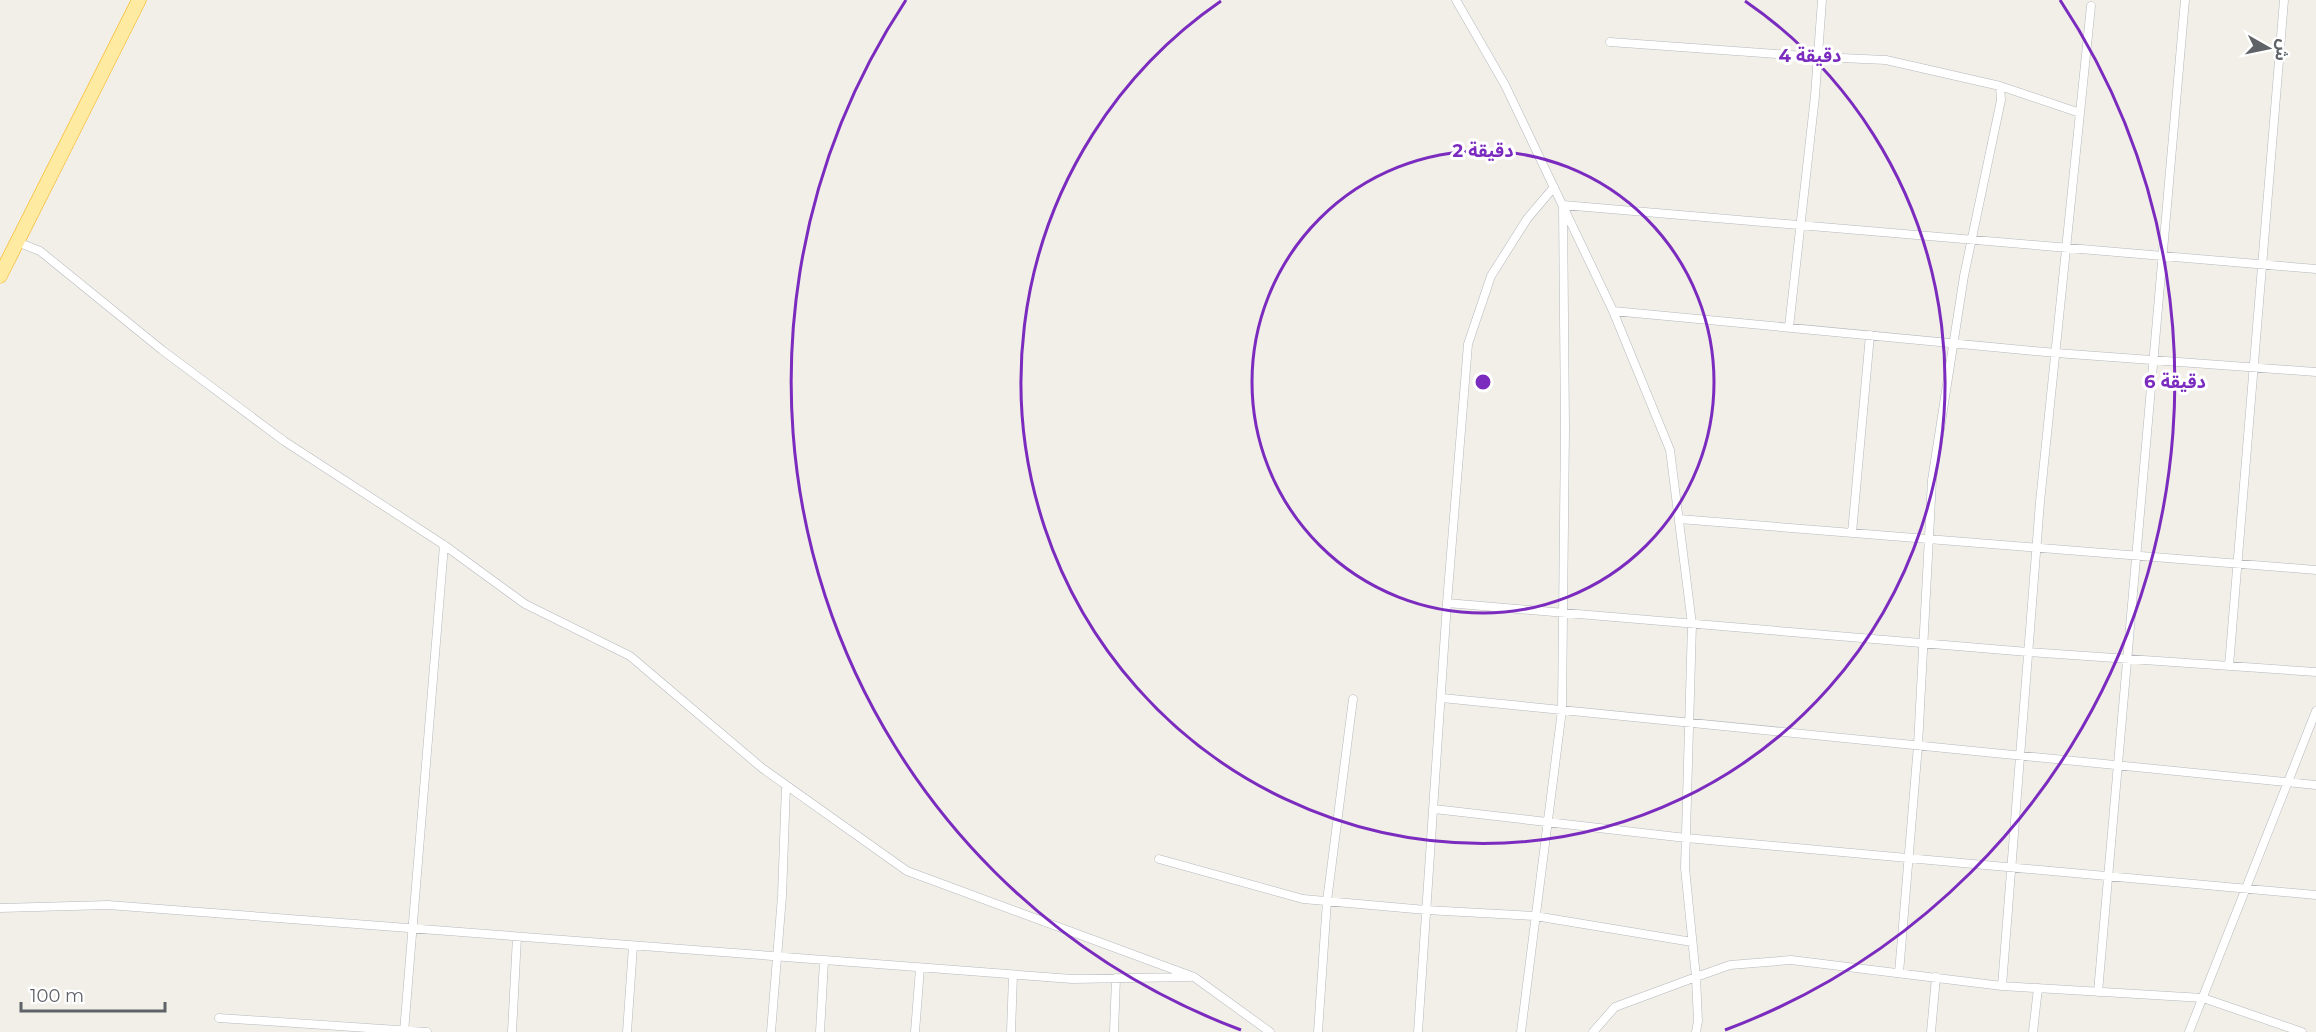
<svg xmlns="http://www.w3.org/2000/svg" width="2316" height="1032" viewBox="0 0 2316 1032" font-family="Montserrat,'Noto Sans Arabic',sans-serif">
  <rect width="100%" height="100%" fill="#f1efe8"/>
  <g fill="none" stroke-linecap="round" stroke-linejoin="round">
    <defs>
      <path id="minor" d="M1456,0L1505,85L1613,311L1670,450L1692,624L1685,868L1696,977L1698,1021L1696,1032
        M1610,42L1818,57L1886,60L2000,86L2080,113
        M17,242L40,251L162,350L284,441L444,545L525,604L630,656L762,768L907,871L1194,977L1270,1032
        M1613,311L2056,353L2316,372
        M1789,327L1815,96L1822,0
        M1679,519L2316,570
        M1852,533L1870,335
        M1447,603L2028,652L2316,672
        M2229,666L2284,0
        M1442,698L2316,785
        M1434,809L1686,838L2316,895
        M1159,859L1303,899L1426,910L1535,916L1692,942
        M0,908L108,905L1072,979L1190,977
        M1899,973L1918,745L1932,480L1964,276L2001,100L2000,86
        M2002,986L2040,502L2091,6
        M2098,992L2185,0
        M219,1018L427,1032
        M404,1032L444,545
        M512,1032L517,937
        M627,1032L633,946
        M771,1032L782,896L786,786
        M820,1032L824,961
        M915,1032L920,968
        M1011,1032L1013,975
        M1114,1032L1116,978
        M1318,1032L1327,901L1353,699
        M1418,1032L1447,603L1468,344L1491,276L1527,219L1554,187
        M1521,1032L1562,710L1565,429L1563,205L2316,269
        M1593,1032L1615,1007L1696,977L1730,965L1791,960L2002,986L2203,998L2302,1032
        M1931,1032L1936,977
        M2033,1032L2038,988
        M2189,1032L2316,711"/>
      <path id="trunk" d="M0,276L139,0"/>
    </defs>
    <!-- minor casing -->
    <use href="#minor" stroke="#b5b8bc" stroke-width="9"/>
    <!-- trunk casing -->
    <use href="#trunk" stroke="#f9ab00" stroke-width="15"/>
    <!-- minor -->
    <use href="#minor" stroke="#fff" stroke-width="8"/>
    <!-- trunk -->
    <use href="#trunk" stroke="#feeaa1" stroke-width="14"/>
  </g>
  <!-- distance rings -->
  <g fill="none" stroke="#7b2cbf" stroke-width="3">
    <circle cx="1483" cy="382" r="231"/>
    <path d="M1745 1A462 462 0 1 1 1221 1"/>
    <path d="M1241 1030A692 692 0 0 1 906 0M2060 0A692 692 0 0 1 1725 1030"/>
  </g>
  <circle cx="1483" cy="382" r="9" fill="#7b2cbf" stroke="#fff" stroke-width="3"/>
  <g font-size="18" text-anchor="middle" font-weight="bold" fill="#7b2cbf" stroke="#fff" stroke-width="6" stroke-linejoin="round" paint-order="stroke">
    <text x="1810" y="62">4 دقيقة</text>
    <text x="1483" y="157">2 دقيقة</text>
    <text x="2175" y="388">6 دقيقة</text>
  </g>
  <!-- north arrow -->
  <g transform="translate(2268 48) rotate(99)" stroke="#ffffff" stroke-width="4.5" paint-order="stroke">
  <path d="M0-4.5L10 22L0 15L-10 22Z" fill="#5f6368"/>
  <text y="-9" font-size="16" font-weight="bold" text-anchor="middle" fill="#5f6368">ش</text>
  </g>
  <!-- scale -->
  <path d="M21 1002v9h144v-9" fill="none" stroke="#5f6368" stroke-width="3"/>
  <text x="30" y="1002" font-size="18" fill="#5f6368" stroke="#ffffff" stroke-width="4.5" paint-order="stroke">100 m</text>
</svg>
